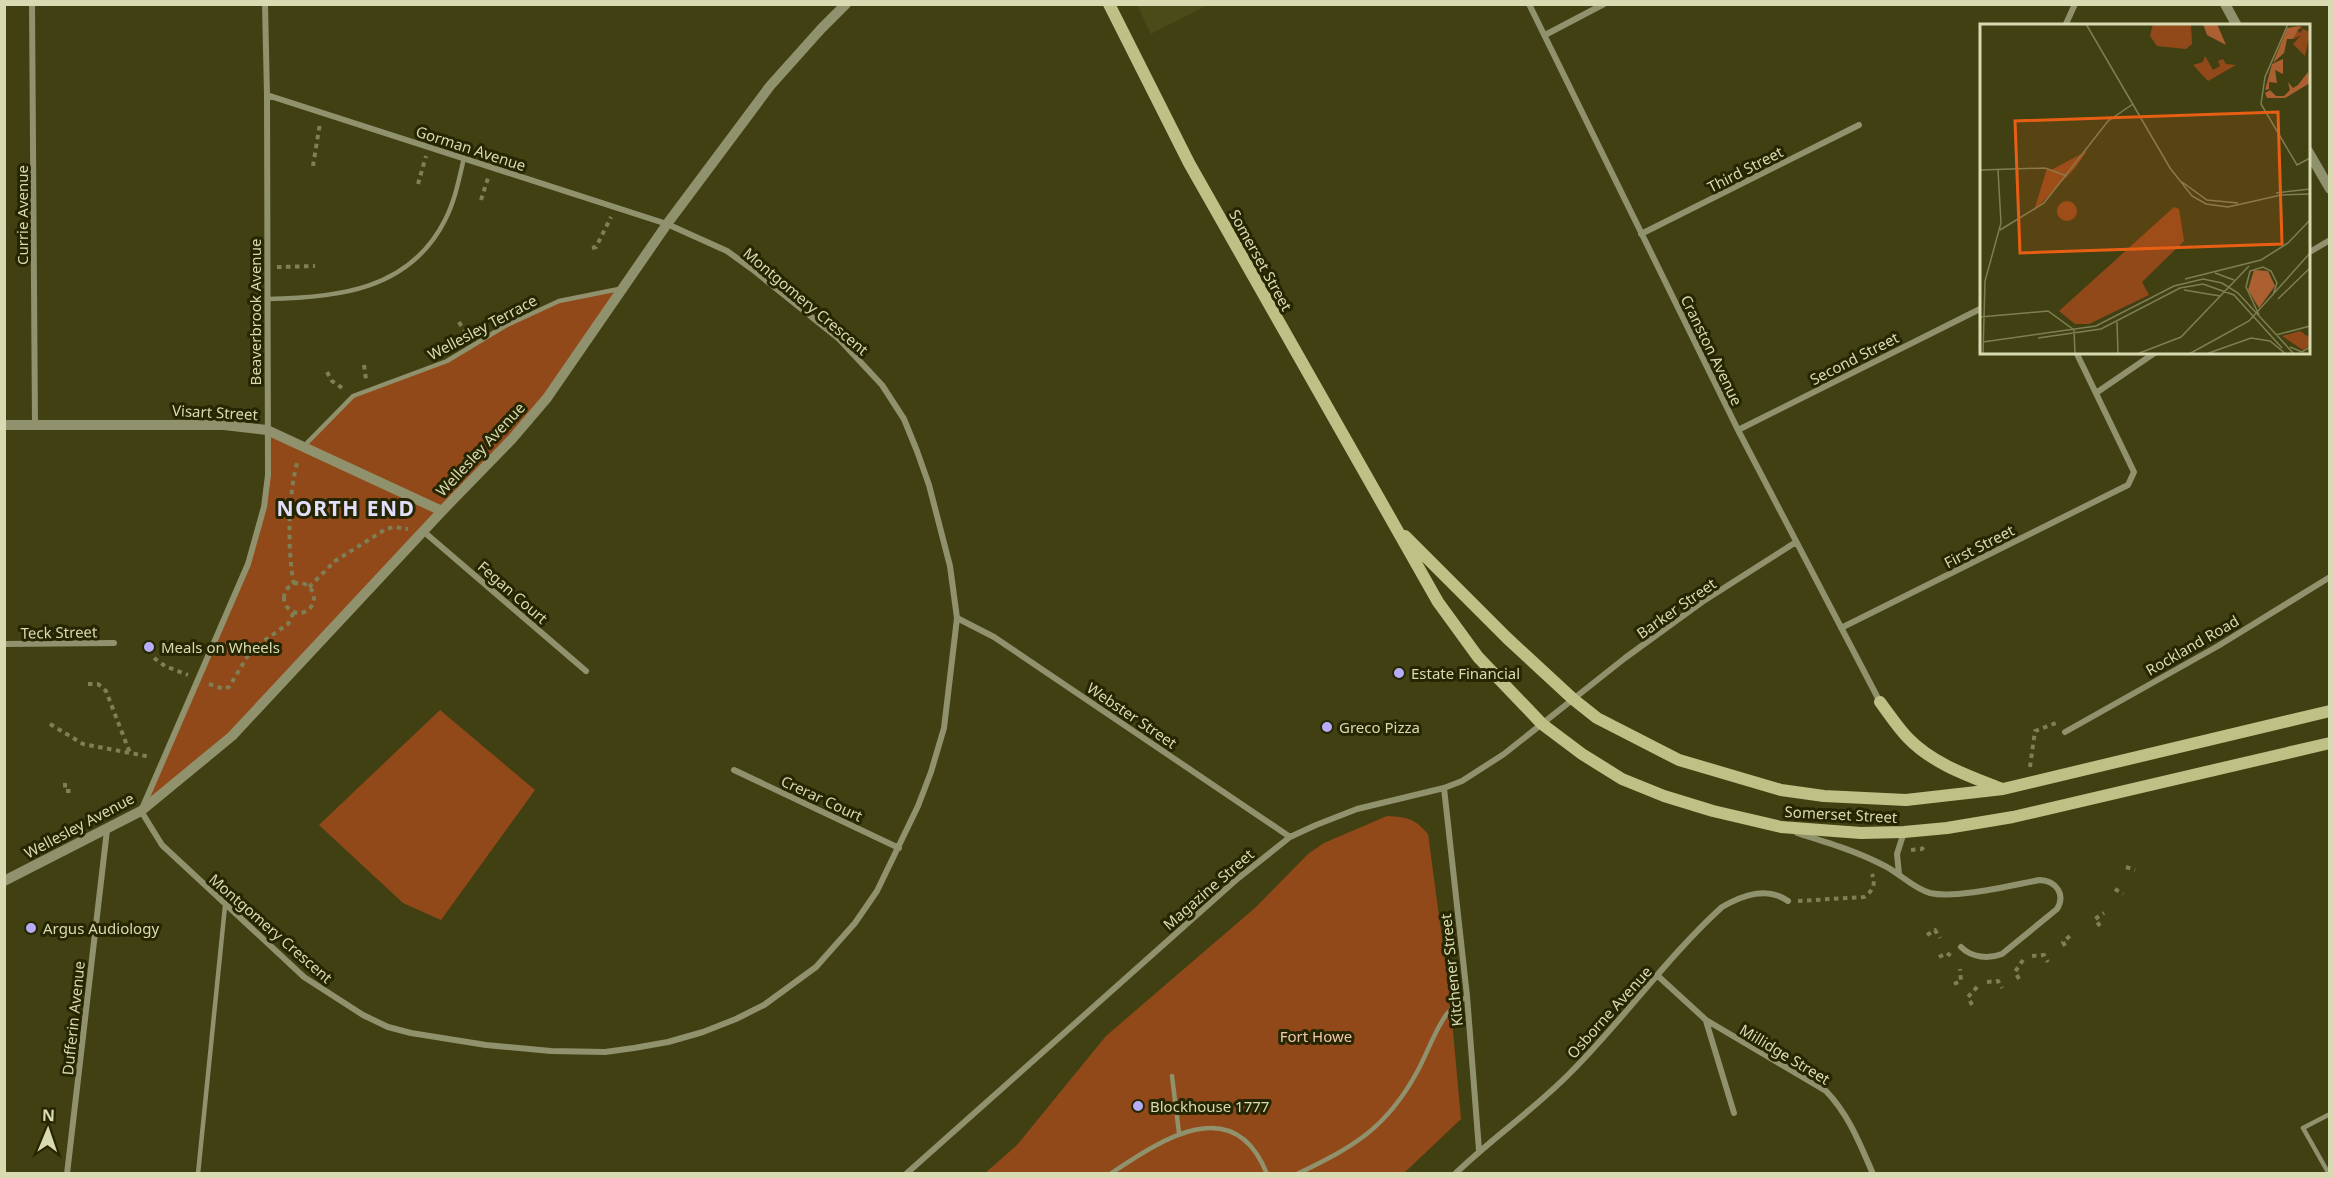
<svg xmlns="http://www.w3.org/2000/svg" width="2334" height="1178" viewBox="0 0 2334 1178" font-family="'Noto Sans',sans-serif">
  <rect width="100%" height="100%" fill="#404013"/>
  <!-- built -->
  <path fill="#4a4b18" d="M1137,5H1208L1151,34Z"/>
  <!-- green -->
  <path fill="#924919" d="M623,288L547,398L232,736L141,811L248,564L264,507L267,430L303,447L353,396L447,361L505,326L559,301Z
    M440,710L535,790L441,920L403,903L319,825Z
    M1387,816C1407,817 1414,818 1428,834L1450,998L1461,1119L1404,1173L984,1174L1017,1145L1106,1036L1256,907L1308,854L1324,843Z"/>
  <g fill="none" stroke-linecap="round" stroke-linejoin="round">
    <!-- path -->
    <path stroke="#7e7f54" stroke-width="4" stroke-dasharray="4.5 4.5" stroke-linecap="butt" d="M313,166L320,123
      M418,184L426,156
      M481,200L488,178
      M592,248L596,247L611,217
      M277,267L315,266
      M459,322L468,337
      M364,365L366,379
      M327,372L332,381L345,390
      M284 598a15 15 0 1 1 30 0a15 15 0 1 1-30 0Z
      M294,584C287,552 288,492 298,460
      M309,587L335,561L386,529L394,527L408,529
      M154,658L165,666L188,675
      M88,684H98L106,691L130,753
      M209,684L224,689L229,687L252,649L288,624L294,612
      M50,724L83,744L151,757
      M2030,767L2035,731L2056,723
      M65,783V791H71
      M1911,850L1922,849L1925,845
      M2126,867L2135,870
      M2115,889L2123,894
      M1798,901L1864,897C1873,891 1876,884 1872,874
      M2100,926L2095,919L2104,913
      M1927,935L1935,930L1940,938
      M2065,946L2063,942L2071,935
      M2032,956L2044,955L2048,962
      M1939,957L1947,953L1951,956
      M2019,979L2015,972L2023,960
      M1987,982L1998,981L2002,988
      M1954,984L1961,981L1960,969
      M1972,1005L1968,997L1978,986"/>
    <!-- service -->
    <path stroke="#90916d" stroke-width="4.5" d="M267,299C337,298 410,290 445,220C455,201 459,179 464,158
      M303,447L353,396L447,361L505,326L559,301L619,289
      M1172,1076L1179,1133
      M198,1174L225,906
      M1110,1174C1161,1140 1234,1090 1267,1174
      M1297,1174C1353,1147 1386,1129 1417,1072C1427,1054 1434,1032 1446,1015C1451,1008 1460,1002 1467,996
      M2329,1174L2303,1128L2330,1114"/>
    <!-- minor -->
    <path stroke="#90916d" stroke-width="6" d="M32,4L35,425
      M265,4L267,95L268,475L264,507L248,564L141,811L162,845L304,977L363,1015L388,1027L411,1033L486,1045L551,1051L605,1052L634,1048L668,1042L703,1032L736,1019L764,1005L816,967L855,923L877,891L918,806L931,772L944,728L957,618L950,566L929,485L917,451L904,419L882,385L839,339L752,269L727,251L667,224L267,95
      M1529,4L1738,430L1880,702
      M2065,26L2075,4
      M1545,35L1604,4
      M1641,234L1859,125
      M2308,253L2330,240
      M2096,393L2156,352
      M1738,430L1982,308
      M423,531L586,671
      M957,618L994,637L1290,837
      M1841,628L2128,485L2134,472L2076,352
      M4,644L114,643
      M2065,732L2218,646L2330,577
      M734,770L899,848
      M1444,788L1467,996L1479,1150
      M1797,833C1826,842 1856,851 1883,865C1900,873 1912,888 1930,893C1958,899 2011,885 2040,880C2056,881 2066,894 2057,909L2002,954C1989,959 1972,958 1961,947
      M1899,874L1897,854L1904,832
      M1658,976L1706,1020L1826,1091C1849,1115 1860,1144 1873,1174
      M1706,1021L1734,1113
      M67,1174L107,830
      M906,1174L1236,880L1290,837L1316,825L1357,809L1444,788L1462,781L1504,754L1625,658L1702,602L1796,542
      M1455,1174C1492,1138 1535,1109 1571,1072C1624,1019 1667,957 1722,907C1743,895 1767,886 1788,901"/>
    <!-- tertiary -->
    <path stroke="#90916d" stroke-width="10" d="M2225,4L2237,26
      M2308,151L2330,189
      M4,425H224L267,430L442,511
      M4,881L141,811L232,736L442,511L512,439L547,398L667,224L770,86L821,29L846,4"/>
    <!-- secondary -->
    <path stroke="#bec085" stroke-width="12" d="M1109,4L1189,163L1438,602L1478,657L1523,704L1542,724L1582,754L1622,779L1664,796L1713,811L1781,827L1861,833L1904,832L1947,828L2013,817L2330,743
      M1405,536L1507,638L1573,699L1597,718L1679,760L1781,790L1824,796L1906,800L2003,789L2330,711
      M1880,702C1889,714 1898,728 1908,738C1933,764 1969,776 2002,789"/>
  </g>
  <!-- markers -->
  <g fill="#b6acf8" stroke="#262602" stroke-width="2">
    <circle cx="149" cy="647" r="6"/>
    <circle cx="1399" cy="673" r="6"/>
    <circle cx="1327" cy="727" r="6"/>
    <circle cx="31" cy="928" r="6"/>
    <circle cx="1138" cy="1106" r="6"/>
  </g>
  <g text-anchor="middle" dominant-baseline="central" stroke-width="6" stroke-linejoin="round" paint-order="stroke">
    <!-- street labels -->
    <g font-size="15" fill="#d8dab1" stroke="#262602">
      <text transform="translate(471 148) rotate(18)">Gorman Avenue</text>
      <text transform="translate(1745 169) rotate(-27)">Third Street</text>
      <text transform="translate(22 215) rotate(-90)">Currie Avenue</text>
      <text transform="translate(1261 260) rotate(61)">Somerset Street</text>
      <text transform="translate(806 301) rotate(40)">Montgomery Crescent</text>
      <text transform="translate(255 312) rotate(-90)">Beaverbrook Avenue</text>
      <text transform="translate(482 327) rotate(-28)">Wellesley Terrace</text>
      <text transform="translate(1712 350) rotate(64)">Cranston Avenue</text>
      <text transform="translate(1854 358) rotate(-27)">Second Street</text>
      <text transform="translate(215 412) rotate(3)">Visart Street</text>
      <text transform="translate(480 449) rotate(-47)">Wellesley Avenue</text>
      <text transform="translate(1979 546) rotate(-27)">First Street</text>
      <text transform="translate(513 592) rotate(41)">Fegan Court</text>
      <text transform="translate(1676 608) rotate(-35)">Barker Street</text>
      <text transform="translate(59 632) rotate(-1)">Teck Street</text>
      <text transform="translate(2192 645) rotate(-30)">Rockland Road</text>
      <text transform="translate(1132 715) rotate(34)">Webster Street</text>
      <text transform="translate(822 798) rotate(25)">Crerar Court</text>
      <text transform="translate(1841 814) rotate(3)">Somerset Street</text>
      <text transform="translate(79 825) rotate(-28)">Wellesley Avenue</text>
      <text transform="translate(1208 889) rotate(-41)">Magazine Street</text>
      <text transform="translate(271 928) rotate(41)">Montgomery Crescent</text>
      <text transform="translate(1451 970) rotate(-96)">Kitchener Street</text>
      <text transform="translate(1609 1012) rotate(-48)">Osborne Avenue</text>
      <text transform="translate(73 1018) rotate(-84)">Dufferin Avenue</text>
      <text transform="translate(1785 1054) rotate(31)">Millidge Street</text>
    </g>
    <!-- poi labels -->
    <g font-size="15" fill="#d8dab1" stroke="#262602" text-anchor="start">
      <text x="161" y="647">Meals on Wheels</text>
      <text x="1411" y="673">Estate Financial</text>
      <text x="1339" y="727">Greco Pizza</text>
      <text x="43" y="928">Argus Audiology</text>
      <text x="1150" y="1106">Blockhouse 1777</text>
    </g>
    <!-- park labels -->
    <g font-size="15" fill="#f1c7af" stroke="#262602">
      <text x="1316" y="1036">Fort Howe</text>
    </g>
    <!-- district labels -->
    <g font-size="21" font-weight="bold" letter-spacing="1.5" fill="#e2dffc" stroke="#262602">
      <text x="346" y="508">NORTH END</text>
    </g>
  </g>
  <!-- overview -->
  <g transform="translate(1980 24)">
    <rect width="330" height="330" fill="#404013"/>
    <path d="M173,0H211L212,20L206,25L177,22L170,12ZM320,2L323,4L317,6L320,9L323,5L330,8L325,32L313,20L321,11L314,15L315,5ZM225,32L233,46L240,42L238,37L243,35L246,40L256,41L228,57L213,41L223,38ZM107,127L95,144L54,187L67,144L71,146ZM77 187a10 10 0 1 1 20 0a10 10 0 1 1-20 0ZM194,183L199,185L204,217L162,258L169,271L109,300H95L79,287ZM320,307L330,314L329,322L323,326L302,312Z" fill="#924919"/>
    <path d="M223,0H237L246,21L227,11ZM320,2L313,15H307L304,29L293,39L307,4ZM303,35V50L295,46L297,59L289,58V65L285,66L292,40ZM328,48L330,59L305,74H287L285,69L290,66L296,72H304L310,66L308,58L313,64L318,61ZM274,246L288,247L295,262L279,284L268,266Z" fill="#ac6031"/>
    <path fill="none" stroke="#7d7e52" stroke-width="1.5" d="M106,0L190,144L212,172L226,180L248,183L301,171L330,170M308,0L285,53L281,80L317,141L330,134M0,146L65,144L87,152M202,158L227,176L258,179M296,169L330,165M20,206L64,179L128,97L153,80M235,249L254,256M205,255L281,236L308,219L330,196M204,266L240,272M298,275L330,244M279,291L266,263L270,247L283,243L291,247L297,259L293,271M0,293L68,287L94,306L95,330M137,298L138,330M296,311L330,302M58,314L121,305L200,264L223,260L254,271L302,324M3,318L116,302L194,262L223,255L242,259L258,269L314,330M310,323L322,328L330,323M3,330L5,257L21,199L18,146M157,330L201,313L269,242M209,330L269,297L330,229M226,330L271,314L290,317L306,330"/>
    <path fill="#e75f14" fill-opacity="0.15" stroke="#e75f14" stroke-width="3" d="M298,88L302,220L40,229L35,97Z"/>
    <rect width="330" height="330" fill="none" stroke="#d8dab1" stroke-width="3"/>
  </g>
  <!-- border -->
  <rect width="2334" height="1178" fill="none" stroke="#d8dab1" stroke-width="12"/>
  <!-- north arrow -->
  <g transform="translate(48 1130) rotate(2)" stroke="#262602" stroke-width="4.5" paint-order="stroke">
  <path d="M0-4.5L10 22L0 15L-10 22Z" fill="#d8dab1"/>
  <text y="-9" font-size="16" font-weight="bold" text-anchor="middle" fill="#d8dab1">N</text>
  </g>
</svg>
